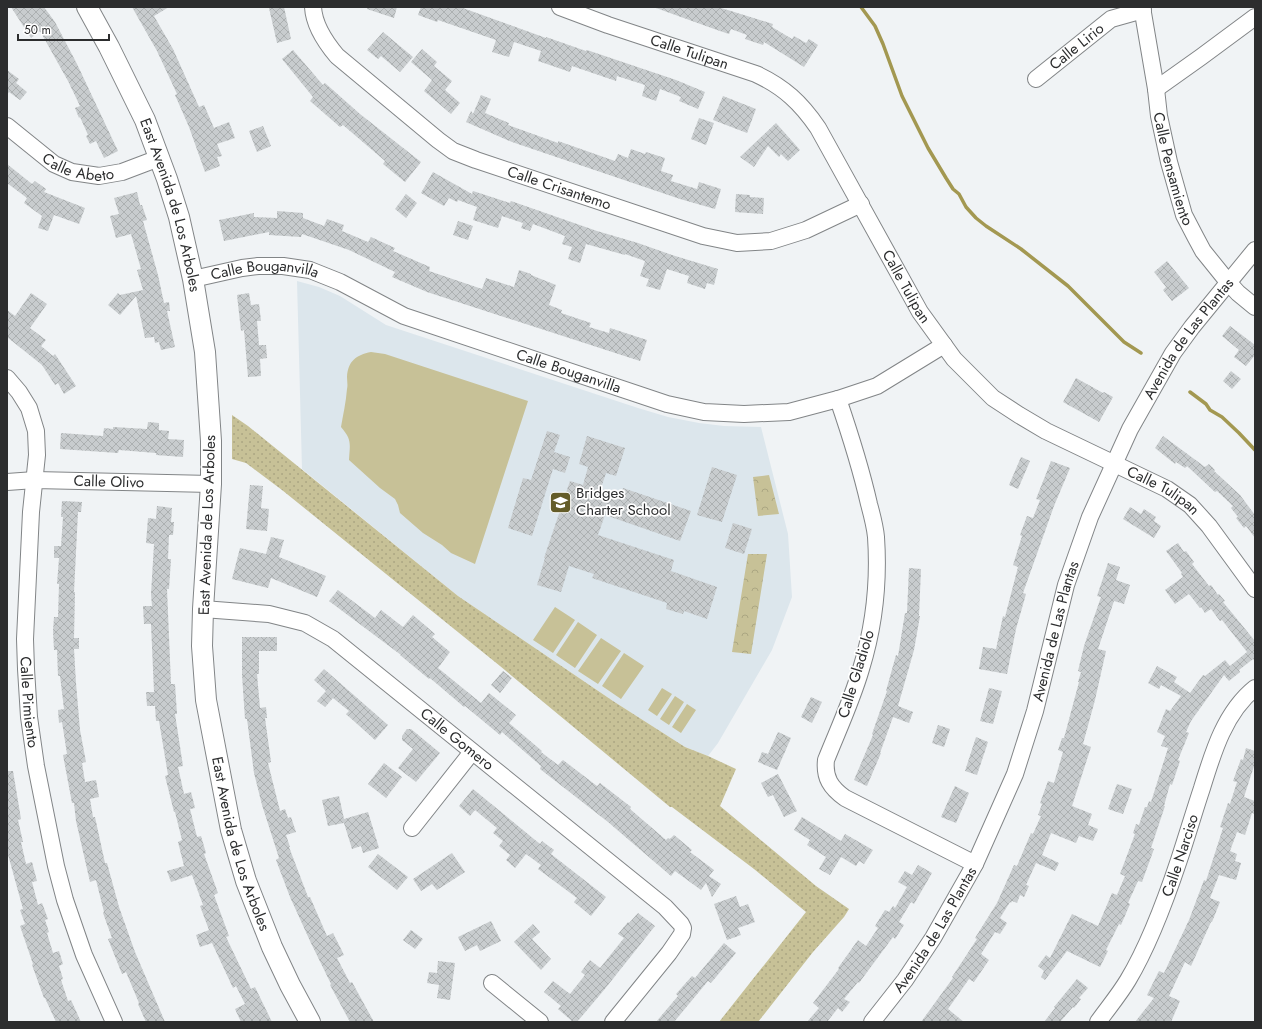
<svg xmlns="http://www.w3.org/2000/svg" width="1262" height="1029" viewBox="0 0 1262 1029" font-family="Jost,sans-serif">
  <defs>
    <pattern id="grass-dots" width="8" height="8" patternUnits="userSpaceOnUse"><rect width="8" height="8" fill="#c7c197"/><path d="M2 2h.1M6 6h.1" fill="none" stroke="#aba682" stroke-width="1.8" stroke-linecap="round"/></pattern>
    <pattern id="park-crowns" width="20" height="18" patternUnits="userSpaceOnUse"><rect width="20" height="18" fill="#c7c197"/><path d="M2 6a3 3 0 1 1 6 0M12 15a3 3 0 1 1 6 0" fill="none" stroke="#aba682"/></pattern>
    <pattern id="building-cross-hatch" width="8" height="8" patternUnits="userSpaceOnUse"><rect width="8" height="8" fill="#c8ccce"/><path d="M0 0l8 8M0 8l8-8" fill="none" stroke="#acb0b1"/></pattern>
  </defs>
  <rect width="100%" height="100%" fill="#f0f3f5"/>
  <!-- built -->
  <path fill="#dce6ec" d="M297,281L319,287L340,296L386,325L638,408L668,417L699,423L724,426L761,427L788,534L792,597L772,650L718,743L708,756L685,747L613,701L458,596L302,469Z"/>
  <!-- grass -->
  <path fill="url(#grass-dots)" d="M232,415L248,426L458,596L613,701L685,747L708,756L736,769L720,806L816,886L849,909L844,917L813,952L758,1022H719L806,912L754,869L672,807H670L500,666L282,490L246,463L232,459Z"/>
  <!-- park -->
  <path fill="url(#park-crowns)" d="M769,475L779,514L758,516L753,477Z
    M748,554H767L751,654L732,652Z"/>
  <!-- pitch -->
  <path fill="#c7c197" d="M371,352L385,354L528,401L475,564L451,553L442,545L423,533L400,513L398,505L395,499L380,488L349,460C350,443 352,440 341,427C343,415 346,402 347,389C348,385 347,381 347,377C348,361 356,355 371,352Z
    M555,607L575,620L553,653L533,640Z
    M578,622L597,635L575,668L556,655Z
    M601,638L621,651L598,684L578,671Z
    M624,653L644,666L621,699L602,686Z
    M662,688L672,694L657,716L648,710Z
    M675,696L684,702L669,725L660,719Z
    M687,704L696,710L681,733L672,727Z"/>
  <g fill="none" stroke-linecap="round" stroke-linejoin="round">
    <!-- stream -->
    <path stroke="#a39851" stroke-width="3.5" d="M861,7L875,26L883,44L902,96L928,148L946,178L953,189L959,194L966,207L976,218L986,226L1021,249L1068,286L1124,342L1141,353
      M1190,392L1206,404L1210,410L1222,417L1239,433L1255,450"/>
  </g>
  <!-- building -->
  <path fill="url(#building-cross-hatch)" d="M11,7H44L55,22L77,64L118,151L104,158L96,141L90,144L86,136L88,135L80,117L79,118L75,108L80,106L68,81L40,31L31,38Z
    M132,7H169L154,16L173,49L199,107L204,105L214,128L229,122L235,138L217,144L222,156L217,157L220,166L205,172L189,127L175,95L177,94L157,51Z
    M274,7H284L291,39L277,43L269,8Z
    M368,7H397L394,18L367,9Z
    M421,7H460L546,38V37L586,51L587,50L676,80L705,92L698,109L679,101L681,97L660,89L656,101L642,96L645,85L617,76L616,81L572,66L570,72L538,61L541,51L514,42L509,57L492,52L496,40L438,20L437,22L418,15Z
    M656,7H718L773,24L772,27L792,39L794,36L806,43L809,39L818,45L804,67L764,42L763,45L745,39L747,35L731,29L729,34L717,30L656,8Z
    M383,32L413,57L400,72L381,56L378,59L367,50Z
    M422,49L437,62L434,66L452,81L445,90L460,103L451,114L424,91L432,80L411,62Z
    M293,50L323,85L325,83L360,114L421,162L405,182L383,164L385,161L343,125L340,127L310,101L313,97L282,59Z
    M7,70L19,79L16,83L27,92L20,100L9,92L7,95Z
    M481,95L491,99L485,113L509,123L508,125L558,143V141L615,161L618,154L628,158L631,149L645,154L646,152L665,158L661,171L673,175L671,181L697,189L699,182L721,189L715,209L680,199L512,142L466,122L471,111L473,114Z
    M723,96L756,109L747,133L713,120Z
    M699,118L714,123L706,145L691,139Z
    M776,123L800,150L788,161L781,154L779,157L768,146L754,167L740,157Z
    M263,126L271,146L257,152L249,131Z
    M7,164L32,184L35,181L46,189L44,192L85,208L79,224L54,215L48,231L38,228L42,216L24,203L27,198L7,183Z
    M433,172L472,194L473,191L510,203L511,201L597,231L638,243L672,255L718,269L714,285L707,283L705,289L687,283L689,276L667,269L660,290L646,286L649,279L640,276L645,261L625,254V255L586,244L580,263L568,259L572,247L562,244L565,236L533,224L530,231L521,228L523,223L502,216L498,228L473,220L477,207L458,200L457,202L449,198L444,206L421,193Z
    M137,192L140,205H142L147,220L143,221L158,275L164,303L169,302L170,311H167L175,347L161,350L159,342L155,343L154,337L145,338L136,296L120,315L108,305L118,293L120,295L143,290L137,270L141,269L131,234L116,238L110,216L119,214L114,198Z
    M406,194L417,203L406,218L395,209Z
    M736,194L750,195V197L764,198L763,214L735,212Z
    M277,211L303,213V218L324,226L327,219L344,225L342,231L368,242L371,237L395,248L393,251L430,267L429,271L482,289L486,278L514,287L519,270L531,274V275L556,285L549,305L562,310L561,313L591,323L589,327L609,333L610,328L647,340L640,361L427,292L392,277L395,272L349,250L302,234L301,237L269,235V232L224,241L219,220L254,213V217L277,218Z
    M458,221L473,226L468,240L453,235Z
    M1167,261L1189,288L1172,301L1163,290L1166,287L1154,272Z
    M31,293L47,304L30,328L46,340L41,346L53,356L55,354L76,386L64,394L58,383L55,385L42,365L7,337V310L15,316Z
    M249,293L251,305L259,304L261,321H257L259,345H266L267,358L260,359L261,376L248,377L244,330L241,331L237,295Z
    M1230,326L1255,345V355L1246,366L1234,357L1239,350L1222,336Z
    M1231,371L1241,379L1232,389L1223,381Z
    M1076,378L1103,393L1104,392L1113,397L1099,422L1063,402Z
    M148,422L159,423V430L169,431L168,439L184,440L183,457L156,455V453L119,450L118,453L60,449L61,433L103,436L104,428L113,429V427L147,429Z
    M547,431L560,435L554,452L570,457L565,473L553,469L532,536L508,528L523,478L531,480Z
    M587,436L625,448L616,476L606,473L600,491L620,497L623,488L691,511L680,541L605,515L598,535L674,560L671,571L717,587L707,619L684,611L683,614L666,609L667,603L592,578L594,574L569,566L561,592L537,585L545,558H544L570,481L583,485L588,467L579,464Z
    M1163,436L1205,467L1209,464L1215,470L1214,471L1240,495L1255,515V538L1246,526L1244,528L1236,518L1238,517L1231,508L1233,506L1217,491L1215,492L1187,466L1185,468L1176,462L1175,464L1155,448Z
    M1021,457L1030,461L1018,489L1009,485Z
    M1051,461L1070,468L1054,506L1023,593L1026,594L1016,629L1007,674L979,669L983,647L996,649L1003,616L1005,617L1018,567L1013,565L1022,536L1020,535L1027,516L1033,518L1040,500L1036,499Z
    M712,467L737,475L722,522L697,515Z
    M250,485L263,486L261,508L269,509L267,531L246,529Z
    M62,501L82,502L81,512H78L74,592H75L74,638H79V649H74L76,683L80,730L86,762L82,763L85,782L96,780L99,797L90,799L93,817H95L105,863H107L119,907L135,952L165,1022H146L138,1004L139,1003L126,972L122,974L108,939L112,938L103,913L104,912L96,880L90,882L76,821L74,803H72L63,755L67,754L62,722L59,723L58,710L64,709L60,676H58L57,650H54L53,631L54,617H58L59,584H57L59,558H54V546H61L63,517H61Z
    M157,506L172,508L171,522H174L173,535H169L168,559H171L169,589H167L171,684H175L177,714H175L183,766L178,767L184,794L191,792L195,808L190,809L197,837L201,836L206,853L204,854L218,893L214,895L229,936L226,937L251,989L255,987L272,1022H241L235,1009L245,1004L236,986L233,988L212,943L200,947L196,935L209,930L200,906L203,905L192,875L171,882L167,871L184,866L178,842L182,840L175,812H174L165,776L168,775L159,721H156L155,706H147L146,692H154L151,624H144L143,606H152L151,594L154,544L146,543L148,518L156,519Z
    M1130,507L1141,514L1144,509L1156,517L1154,521L1161,526L1154,538L1123,519Z
    M733,523L752,529L744,554L725,548Z
    M271,537L284,540L279,557L326,576L317,597L271,578L268,588L232,579L240,548L266,554Z
    M1178,543L1184,552L1186,551L1194,562L1192,564L1209,586L1211,585L1218,595L1219,594L1225,601L1223,602L1255,641V662L1253,659L1239,670L1240,672L1229,681L1224,675L1191,721L1186,732L1189,733L1178,760L1180,761L1172,785L1170,784L1164,806H1165L1151,848L1154,849L1142,882L1138,881L1128,903L1130,904L1121,925L1119,924L1106,950L1108,951L1100,967L1067,951L1045,980L1041,977L1044,971L1038,966L1046,955L1050,958L1072,914L1098,926L1112,893L1117,895L1125,876L1120,874L1135,834L1133,833L1136,824L1139,825L1145,807H1147L1149,801L1151,802L1168,748L1161,746L1165,736L1157,732L1166,709L1170,711L1181,696L1161,685L1159,689L1148,683L1157,666L1177,677L1174,682L1190,693L1203,675L1205,676L1225,660L1230,666L1247,652L1222,620L1220,621L1211,609L1205,613L1201,607L1200,608L1189,594L1175,604L1165,590L1183,577L1181,574L1182,573L1166,551Z
    M1108,563L1120,567L1116,580L1130,585L1124,604L1114,601L1098,649L1106,651L1095,700L1083,744L1091,747L1072,806L1092,814L1088,825L1098,829L1093,841L1079,836L1076,843L1051,833L1042,855L1059,863L1055,871L1036,863L1026,885L1029,886L1024,897L1020,895L1017,903L1012,901L1011,903L1010,902L1000,918L1007,923L1000,934L995,932L981,954L989,960L974,982L969,979L948,1009L964,1022H921L953,978L952,977L977,939L975,938L997,903L1014,865L1017,866L1031,833L1033,834L1041,816L1038,815L1042,804L1040,803L1048,781L1054,783L1063,752L1058,750L1062,738H1064L1079,682H1078L1081,672L1078,671L1084,646L1101,597L1097,596Z
    M909,568L921,569L919,616H920L914,650L898,706L913,712L909,723L893,717L880,753H881L867,786L854,780L873,735L872,734L887,691H886L896,655L898,656L905,613H907Z
    M338,590L375,618L381,610L403,627L413,615L435,634L432,637L450,652L438,668L481,703L489,693L516,715L509,723L542,751L541,752L558,765L563,760L597,786L600,783L631,807L630,809L666,840L668,838L670,839L674,835L692,850L690,852L714,870L709,876L721,884L712,897L706,883L701,890L675,871L671,876L608,822L540,769L541,766L502,732L500,735L465,706L464,707L430,678L429,679L400,655H401L329,601Z
    M242,637H277V651H259V674H257L260,708L266,707L267,718H265L271,762L268,763L280,811L285,809L288,818L291,817L296,832L286,835L290,847H289L308,897H310L327,936L333,933L344,955L337,958L350,983L352,982L374,1022H350L330,985L331,984L310,941L290,897L276,860L279,858L262,805L254,773L247,719H245L242,675Z
    M324,669L388,725L375,740L346,714L349,711L333,698L325,707L317,701L326,691L314,680Z
    M503,671L512,678L500,693L491,685Z
    M989,688L1002,691L993,724L980,721Z
    M811,697L822,702L812,723L801,717Z
    M938,725L950,729L944,747L932,743Z
    M407,729H411L440,753L416,782L398,768L413,749L402,740V736Z
    M778,732L791,738L777,770L758,762L762,752L768,754Z
    M976,737L988,742L977,775L965,771Z
    M1246,748L1255,751V763L1244,797L1255,801V814L1252,813L1245,835L1237,832L1230,851L1237,854L1235,861L1241,863L1236,880L1219,875L1210,898L1220,902L1212,922H1211L1191,966L1185,962L1169,996L1180,1001L1171,1022H1135L1154,998L1147,995L1159,971L1164,973L1189,920L1204,880L1206,881L1223,828L1220,827L1228,803L1230,804L1237,782L1233,781L1241,759L1243,760Z
    M384,763L402,777L386,798L368,784Z
    M7,771H13L21,819L18,820L23,842H21L26,864L32,862L37,881L32,882L38,905L42,903L48,919L45,920L49,932L47,933L53,953L59,951L63,964L59,966L63,979L61,980L68,1001L71,1000L81,1022H56L45,998H44L32,965L33,964L20,926L25,924L20,910L23,909L7,851Z
    M778,774L797,811L784,817L773,795L768,797L761,783Z
    M1117,784L1132,789L1123,814L1108,809Z
    M955,786L969,793L956,823L941,817Z
    M473,789L540,844L542,841L554,850L551,854L606,897L591,916L574,902L577,898L538,869L541,865L526,854L515,868L506,860L510,855L499,846L503,841L493,833L497,828L475,810L470,816L459,806Z
    M339,796L344,819L368,812L379,848L363,853L361,846L352,849L344,823L328,826L322,800Z
    M802,817L841,841L845,834L873,850L864,864L859,861L856,866L841,857L830,875L819,869L826,857L807,845L810,840L794,830Z
    M452,853L465,872L437,890L432,884L421,891L413,879Z
    M378,854L408,877L397,890L368,867Z
    M918,865L932,873L914,904L911,902L899,922L904,925L895,939L893,937L859,983L858,982L844,999L850,1002L842,1012L838,1008L827,1022H807L819,1008L813,1003L839,969L838,968L858,940L866,946L878,928L875,926L885,910L889,912L893,906L895,908L907,887L898,882L905,871L912,875Z
    M736,896L740,907L748,904L755,922L738,928L741,935L727,940L714,904Z
    M638,913L655,926L604,990L577,1022H573L558,1009L561,1006L544,992L553,981L570,994L585,975L581,972L590,960L600,968L624,938L618,934L628,922L629,923Z
    M491,921L501,941L480,951L477,945L465,951L458,937Z
    M533,924L540,932L532,939L551,959L541,970L514,942Z
    M411,930L423,939L415,949L403,940Z
    M724,943L736,953L711,983L708,981L674,1022H656L678,996L676,994L692,976L695,978Z
    M438,961L455,963L450,1000L437,998L439,985L427,983L429,972L437,973Z
    M1077,979L1088,988L1079,998L1081,999L1074,1008L1073,1007L1060,1022H1044L1055,1008L1054,1007Z"/>
  <g fill="none" stroke-linecap="round" stroke-linejoin="round">
    <defs>
      <g id="minor">
        <path id="s1" d="M313,7C314,26 326,43 337,56L438,140L453,151L476,160L703,236L737,243L771,241L806,230L861,204"/>
        <path id="s2" d="M560,7L608,25L756,74C784,87 801,103 818,128L920,312L954,359L993,398L1019,415L1046,431L1167,489L1190,505L1209,526L1255,589"/>
        <path id="s3" d="M1142,7L1156,89L1159,116L1169,162L1184,215L1196,238L1203,251L1228,282L1238,293L1255,307"/>
        <path id="s4" d="M1036,79L1111,19L1143,10"/>
        <path d="M1156,89L1201,57L1255,17"/>
        <path id="s5" d="M7,126L54,164L72,172L99,176L122,172L159,158"/>
        <path id="s6" d="M193,279L242,268L258,266H283L310,270L340,282L404,316L667,404L704,412L744,414L789,412L838,399L877,386L944,345"/>
        <path id="s7" d="M7,378L19,392L29,408L36,431L37,455L31,512L25,639L26,669L29,717L36,766L56,866L65,900L84,955L114,1022"/>
        <path d="M838,399C850,434 861,469 869,504C872,515 875,526 876,537C879,581 874,627 861,669C852,700 838,730 826,760C824,778 831,788 845,798L975,864"/>
        <path id="s8" d="M7,482L35,480L211,484"/>
        <path id="s9" d="M203,609L269,614L305,623L333,639L665,907L681,924L683,928L682,934L669,953L613,1022"/>
        <path d="M412,828L472,752"/>
        <path d="M492,983L540,1022"/>
        <path id="s10" d="M872,1022L905,980L933,938L975,864L1015,774L1035,711L1066,585L1090,517L1130,429L1173,353L1192,327L1255,250"/>
        <path id="s11" d="M1098,1022C1108,1008 1119,995 1128,980C1149,945 1166,899 1179,860C1187,836 1194,812 1202,788C1213,752 1225,712 1255,688"/>
      </g>
      <g id="major">
        <path id="s12" d="M87,7L109,47L145,120L167,179L179,217L193,279L205,352L211,441V484L203,609L202,646L206,700L231,830L246,881L272,947L290,985L310,1022"/>
      </g>
    </defs>
    <!-- minor casing -->
    <use href="#minor" stroke="#828587" stroke-width="18"/>
    <!-- major casing -->
    <use href="#major" stroke="#828587" stroke-width="22"/>
    <!-- minor -->
    <use href="#minor" stroke="#fff" stroke-width="16"/>
    <!-- major -->
    <use href="#major" stroke="#fff" stroke-width="20"/>
  </g>
  <!-- icons -->
  <defs>
    <symbol id="school-square" viewBox="-11 -11 22 22"><rect x="-9" y="-9" width="18" height="18" rx="4" fill="#645c28" stroke="#fff"/><path d="M0-5L7-2L0 1L-7-2ZM-4 1L0 2.5L4 1V4Q0 6-4 4Z" fill="#fff"/></symbol>
  </defs>
  <g fill-rule="evenodd">
    <use href="#school-square" x="548" y="490" width="25" height="25"/>
  </g>
  <g text-anchor="middle" dominant-baseline="central" stroke-width="3.5" stroke-linejoin="round" paint-order="stroke">
    <!-- street labels -->
    <g font-size="15" fill="#2c2d2e" stroke="#fff">
      <text stroke="none"><textPath href="#s4" startOffset="52">Calle Lirio</textPath></text>
      <text stroke="none"><textPath href="#s2" startOffset="137">Calle Tulipan</textPath></text>
      <text stroke="none"><textPath href="#s5" startOffset="85">Calle Abeto</textPath></text>
      <text stroke="none"><textPath href="#s3" startOffset="165">Calle Pensamiento</textPath></text>
      <text stroke="none"><textPath href="#s1" startOffset="318">Calle Crisantemo</textPath></text>
      <text stroke="none"><textPath href="#s12" startOffset="216">East Avenida de Los Arboles</textPath></text>
      <text stroke="none"><textPath href="#s6" startOffset="73">Calle Bouganvilla</textPath></text>
      <text stroke="none"><textPath href="#s2" startOffset="472">Calle Tulipan</textPath></text>
      <text stroke="none"><textPath href="#s10" startOffset="760">Avenida de Las Plantas</textPath></text>
      <text stroke="none"><textPath href="#s6" startOffset="397">Calle Bouganvilla</textPath></text>
      <text stroke="none"><textPath href="#s8" startOffset="102">Calle Olivo</textPath></text>
      <text stroke="none"><textPath href="#s2" startOffset="808">Calle Tulipan</textPath></text>
      <text transform="translate(207 525) rotate(-88)">East Avenida de Los Arboles</text>
      <text stroke="none"><textPath href="#s10" startOffset="436">Avenida de Las Plantas</textPath></text>
      <text transform="translate(856 674) rotate(-73)">Calle Gladiolo</text>
      <text stroke="none"><textPath href="#s7" startOffset="333">Calle Pimiento</textPath></text>
      <text stroke="none"><textPath href="#s9" startOffset="295">Calle Gomero</textPath></text>
      <text stroke="none"><textPath href="#s12" startOffset="864">East Avenida de Los Arboles</textPath></text>
      <text stroke="none"><textPath href="#s11" startOffset="187">Calle Narciso</textPath></text>
      <text stroke="none"><textPath href="#s10" startOffset="112">Avenida de Las Plantas</textPath></text>
    </g>
    <!-- poi labels -->
    <g font-size="15" fill="#2c2d2e" stroke="#fff" text-anchor="start">
      <text x="576" y="493">Bridges<tspan x="576" dy="17">Charter School</tspan></text>
    </g>
  </g>
  <!-- border -->
  <rect width="1262" height="1029" fill="none" stroke="#2c2d2e" stroke-width="16"/>
  <!-- scale -->
  <path d="M18 34v6h91v-6" fill="none" stroke="#2c2d2e" stroke-width="2"/>
  <text x="24" y="34" font-size="12" fill="#2c2d2e" stroke="#ffffff" stroke-width="3" paint-order="stroke">50 m</text>
</svg>
